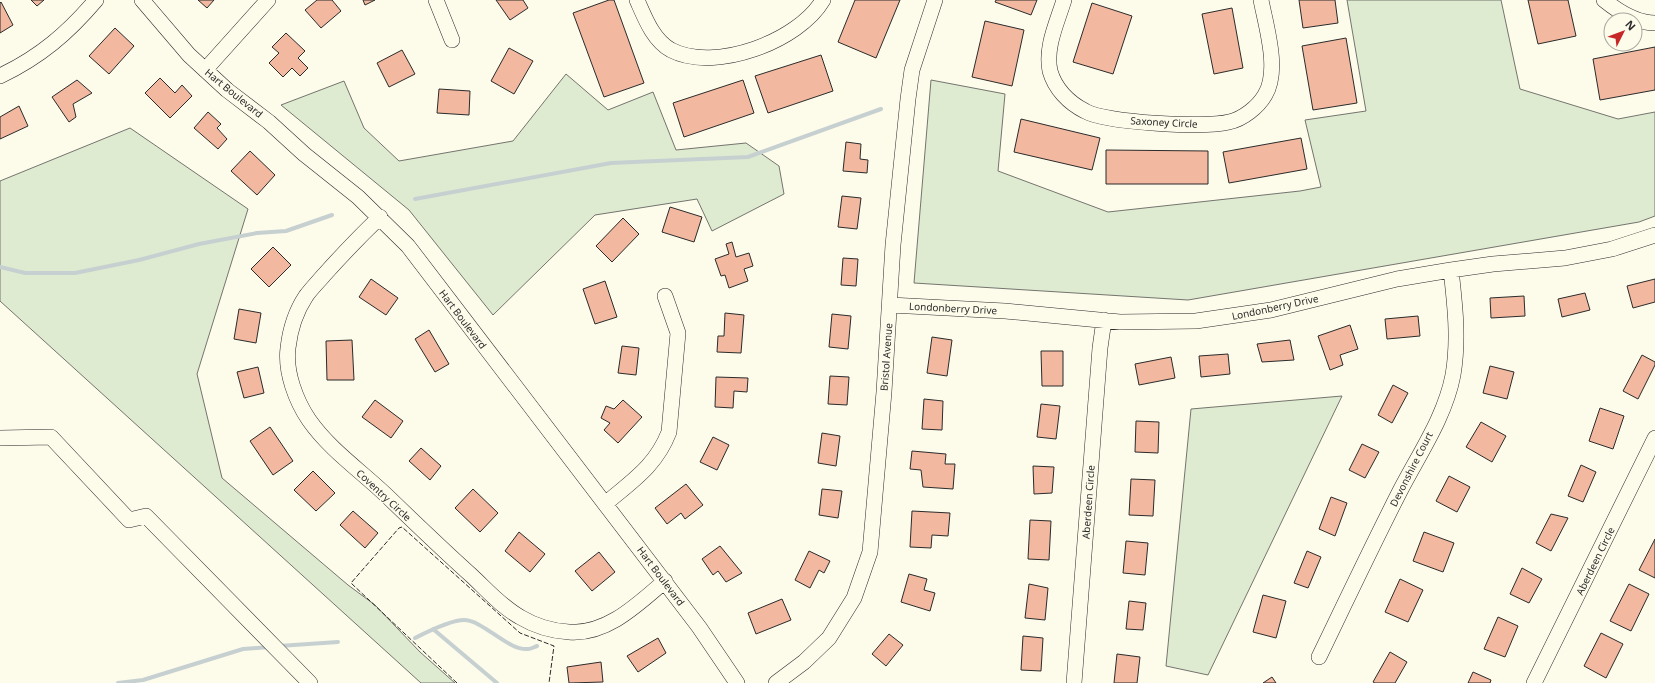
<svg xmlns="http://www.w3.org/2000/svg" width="1655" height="683" viewBox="0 0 1655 683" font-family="'Noto Sans',sans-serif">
  <rect width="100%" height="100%" fill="#fdfbea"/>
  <!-- green -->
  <path fill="#deebd1" stroke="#74746e" d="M1347,0H1501L1520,89L1618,119L1655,112V216L1639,222L1188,300L914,283L931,80L1005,94L998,171L1108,212L1300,191L1321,187L1305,120L1366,111Z
    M566,74L608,110L653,92L676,150L746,143L779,166L784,194L712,231L697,199L595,215L493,315L409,210L281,105L344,81L364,128L399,161L513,141Z
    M130,128L248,209L197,374L222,478L348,585L375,605L420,652L455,683H421L0,301V181Z
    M1342,396L1208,675L1166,666L1191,409Z"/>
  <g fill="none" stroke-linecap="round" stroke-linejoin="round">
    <!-- stream -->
    <path stroke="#c7d0d0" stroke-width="4" d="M415,199L611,163L748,157L881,109
      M0,267L25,273H75L139,260L199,244L257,233L286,231L332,215
      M433,629L497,683
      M415,638C427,632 450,620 464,620C483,620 508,651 528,649C531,649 534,647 537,646
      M279,646L338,642
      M118,683L143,680L243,649L270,647"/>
  </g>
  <!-- building -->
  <path fill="#f2b8a0" stroke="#2b2b2b" d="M31,0H44L37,6Z
    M198,0H214L207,8Z
    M317,0H332L341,11L321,28L305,10Z
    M363,0H375L365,5Z
    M496,0H523L528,8L510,20Z
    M609,0H614L644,83L604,97L573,13Z
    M855,0H900L876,58L838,42Z
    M996,0H1037L1031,15L995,2Z
    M1299,0H1335L1338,23L1303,28Z
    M1528,0H1568L1576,36L1538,44Z
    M1,2L13,25L0,33V3Z
    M1092,3L1132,16L1113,74L1073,62Z
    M1232,8L1243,68L1214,74L1202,14Z
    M985,21L1024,30L1012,86L972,77Z
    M115,28L134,46L109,74L89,56Z
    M286,33L305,51L298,58L308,68L300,76L292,68L283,77L269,63L279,53L272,47Z
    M1346,38L1357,103L1313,110L1302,46Z
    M1655,47V90L1600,100L1593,59Z
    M509,48L533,61L514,94L491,81Z
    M402,50L415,74L389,87L377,63Z
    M821,55L833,91L768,113L755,76Z
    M160,78L175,93L182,85L192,96L170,118L145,93Z
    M77,80L92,93L73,104L76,117L69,122L52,97Z
    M743,80L754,113L684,137L673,103Z
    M439,89L470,91L469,115L437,113Z
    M19,106L28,126L0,139V117Z
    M208,112L221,124L217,128L227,139L218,149L194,128Z
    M1021,119L1100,138L1092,170L1014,152Z
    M1301,138L1307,169L1229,183L1223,152Z
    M846,142L861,144L860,159L868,160L867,173L843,171Z
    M1106,150L1208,151V184H1106Z
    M250,151L275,175L257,195L231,171Z
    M842,196L861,198L857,229L838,227Z
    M670,207L702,217L694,242L662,232Z
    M623,218L639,234L612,262L596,246Z
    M732,242L736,257L749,253L753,266L744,269L748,281L729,288L725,275L721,276L715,259L729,254L726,244Z
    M273,247L291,265L269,287L251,269Z
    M843,258L858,259L856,286L841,285Z
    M371,279L398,298L386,315L359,297Z
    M1655,279V302L1633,308L1627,286Z
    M605,281L617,317L595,324L583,289Z
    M1585,293L1590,310L1562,317L1558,299Z
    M1524,296L1525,316L1491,318L1490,298Z
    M239,309L261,313L256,343L234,339Z
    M725,313L744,315L741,353L717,352L718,336H724Z
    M832,314L851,316L848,349L829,347Z
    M1418,316L1420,336L1387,339L1385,319Z
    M1350,325L1358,349L1340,355L1343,365L1330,370L1318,336Z
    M429,330L449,364L435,372L415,339Z
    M932,337L952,340L947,376L927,373Z
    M352,340L354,380H327L326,341Z
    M1290,340L1294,360L1262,362L1257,344Z
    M622,346L639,348L636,375L618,373Z
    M1041,351H1063V386H1042Z
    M1228,354L1230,374L1201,377L1199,356Z
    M1642,355L1655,362V365L1638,399L1623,391Z
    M1171,357L1175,378L1139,385L1135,364Z
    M1490,366L1514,372L1507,399L1483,393Z
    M258,367L264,393L244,398L237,372Z
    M830,376L849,377L847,405L828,404Z
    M716,377L748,378L747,392L734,391L733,408L715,407Z
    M1393,385L1408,393L1392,423L1378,415Z
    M924,399L943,401L942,430L922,429Z
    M375,400L403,421L391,438L362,417Z
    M623,400L642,417L618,443L604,430L610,423L601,418L606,406L614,409Z
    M1041,404L1060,406L1056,439L1037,437Z
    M1600,408L1624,416L1613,449L1589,441Z
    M1136,421L1159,422L1158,453L1135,452Z
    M1481,422L1506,436L1492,462L1466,447Z
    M270,427L293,461L273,475L250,441Z
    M822,433L840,436L836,466L818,463Z
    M713,437L729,445L717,470L700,462Z
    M1362,444L1379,452L1365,478L1349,470Z
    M421,448L441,466L430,480L409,461Z
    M912,451L946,454L945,464H955L953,489L923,487L921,470L910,469Z
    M1581,465L1596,472L1583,502L1568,496Z
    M1033,466L1054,467L1052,493L1034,494Z
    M313,471L335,493L316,511L294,490Z
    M1449,476L1470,487L1457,512L1436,501Z
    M1131,479L1155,480L1153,516L1129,515Z
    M686,484L703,505L685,519L681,513L667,524L655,508Z
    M473,489L498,513L480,532L455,508Z
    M822,489L842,491L838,518L819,515Z
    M1331,497L1347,503L1335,536L1319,529Z
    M353,511L378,533L365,548L340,525Z
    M912,511L950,513L948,536L932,535L931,548L910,547Z
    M1551,514L1568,518L1551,551L1536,543Z
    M1030,520L1051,521L1049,560L1028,559Z
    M519,532L545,554L530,572L505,551Z
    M1424,532L1454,543L1443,572L1413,561Z
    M1655,539V578L1639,570Z
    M1126,541L1148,543L1145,575L1123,573Z
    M720,546L742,573L726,582L718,571L713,575L702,559Z
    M809,551L830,561L824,573L819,570L810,588L795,580Z
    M1307,551L1321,557L1308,588L1294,583Z
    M599,552L615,572L592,591L575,571Z
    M1522,568L1542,579L1529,603L1510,594Z
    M909,574L927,579L924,590L935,593L930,611L901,602Z
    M1400,579L1423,590L1408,622L1385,612Z
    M1029,584L1048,588L1045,620L1025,618Z
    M1629,584L1649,594L1631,631L1610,621Z
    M1263,595L1286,601L1276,638L1253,632Z
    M782,599L791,620L756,634L748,613Z
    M1129,601L1146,603L1143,630L1126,629Z
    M1498,617L1518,626L1505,657L1484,649Z
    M1601,633L1623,644L1606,678L1584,666Z
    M889,634L903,645L886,666L872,654Z
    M1023,636L1043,638L1041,671L1021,670Z
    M658,638L666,653L638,672L627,656Z
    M1390,652L1407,662L1395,683H1375L1373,682Z
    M1117,654L1140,657L1137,683H1114Z
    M601,662L603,682L569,683L567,667Z
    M1473,672L1491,680L1490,683H1468Z
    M1272,677L1276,683H1263Z"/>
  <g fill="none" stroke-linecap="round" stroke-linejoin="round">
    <defs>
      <path id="minor" d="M142,0L189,55L227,90L269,122L304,154L358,197L408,246L699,627L737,683
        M436,0L452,40
        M637,0C645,18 653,40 671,50C715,73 799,41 823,0
        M1064,0C1057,23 1045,47 1050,71C1055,89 1069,103 1085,111C1105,123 1206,128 1229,122C1243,119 1258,107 1265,95C1280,71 1266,26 1261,0
        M1604,0C1619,12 1636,23 1655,23
        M205,70L268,0
        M0,76C40,57 68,33 96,0
        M380,217C360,236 342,255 324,275C318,282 311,289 306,296C296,311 290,330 288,348C285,372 296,401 309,420C330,450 361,471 386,495C415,523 443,550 472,576C487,590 502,607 520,617C535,626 551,631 569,632C607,635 638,604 665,581
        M890,305L1005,311L1120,322L1196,321L1271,310L1397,279L1451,270L1493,264L1565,258L1612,249L1655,235
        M0,438L51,437L129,520L146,516L310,683
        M605,504C632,481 656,466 669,432L678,333L665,296
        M1319,657C1346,601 1372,546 1400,491C1419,454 1445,417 1453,375C1459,340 1455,305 1451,270
        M776,683L804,662L829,638L854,598L870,552L884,392L893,245L908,99L912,70L935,0
        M1074,683L1100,348L1104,320
        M1534,683L1655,438"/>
    </defs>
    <!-- minor casing -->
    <use href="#minor" stroke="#2b2b2b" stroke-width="16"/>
    <!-- minor -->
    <use href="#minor" stroke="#fdfbea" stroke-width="15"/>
    <!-- fence -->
    <path stroke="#2b2b2b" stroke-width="1" stroke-dasharray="5 2" stroke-linecap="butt" d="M457,683L351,583L399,528L402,527L520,633L554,646L549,683"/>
  </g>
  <g text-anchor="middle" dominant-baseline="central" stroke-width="3" stroke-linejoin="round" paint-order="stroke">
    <!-- street labels -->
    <g font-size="10" fill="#2b2b2b" stroke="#fdfbea">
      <text transform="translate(234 93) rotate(39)">Hart Boulevard</text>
      <text transform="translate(1164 122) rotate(3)">Saxoney Circle</text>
      <text transform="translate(1275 307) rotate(-12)">Londonberry Drive</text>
      <text transform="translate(953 308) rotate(3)">Londonberry Drive</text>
      <text transform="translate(463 319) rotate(53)">Hart Boulevard</text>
      <text transform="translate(886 357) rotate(-86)">Bristol Avenue</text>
      <text transform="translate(1411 469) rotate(-63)">Devonshire Court</text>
      <text transform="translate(384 495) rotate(43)">Coventry Circle</text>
      <text transform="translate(1088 502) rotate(-86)">Aberdeen Circle</text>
      <text transform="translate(1595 561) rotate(-64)">Aberdeen Circle</text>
      <text transform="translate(661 576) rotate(53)">Hart Boulevard</text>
    </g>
  </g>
  <!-- north arrow -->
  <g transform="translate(1623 32) rotate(48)"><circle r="19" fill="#fdfbea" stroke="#a9a89e"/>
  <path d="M0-3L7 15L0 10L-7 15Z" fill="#c62828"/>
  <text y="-6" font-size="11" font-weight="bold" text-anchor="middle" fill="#2b2b2b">N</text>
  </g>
</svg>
